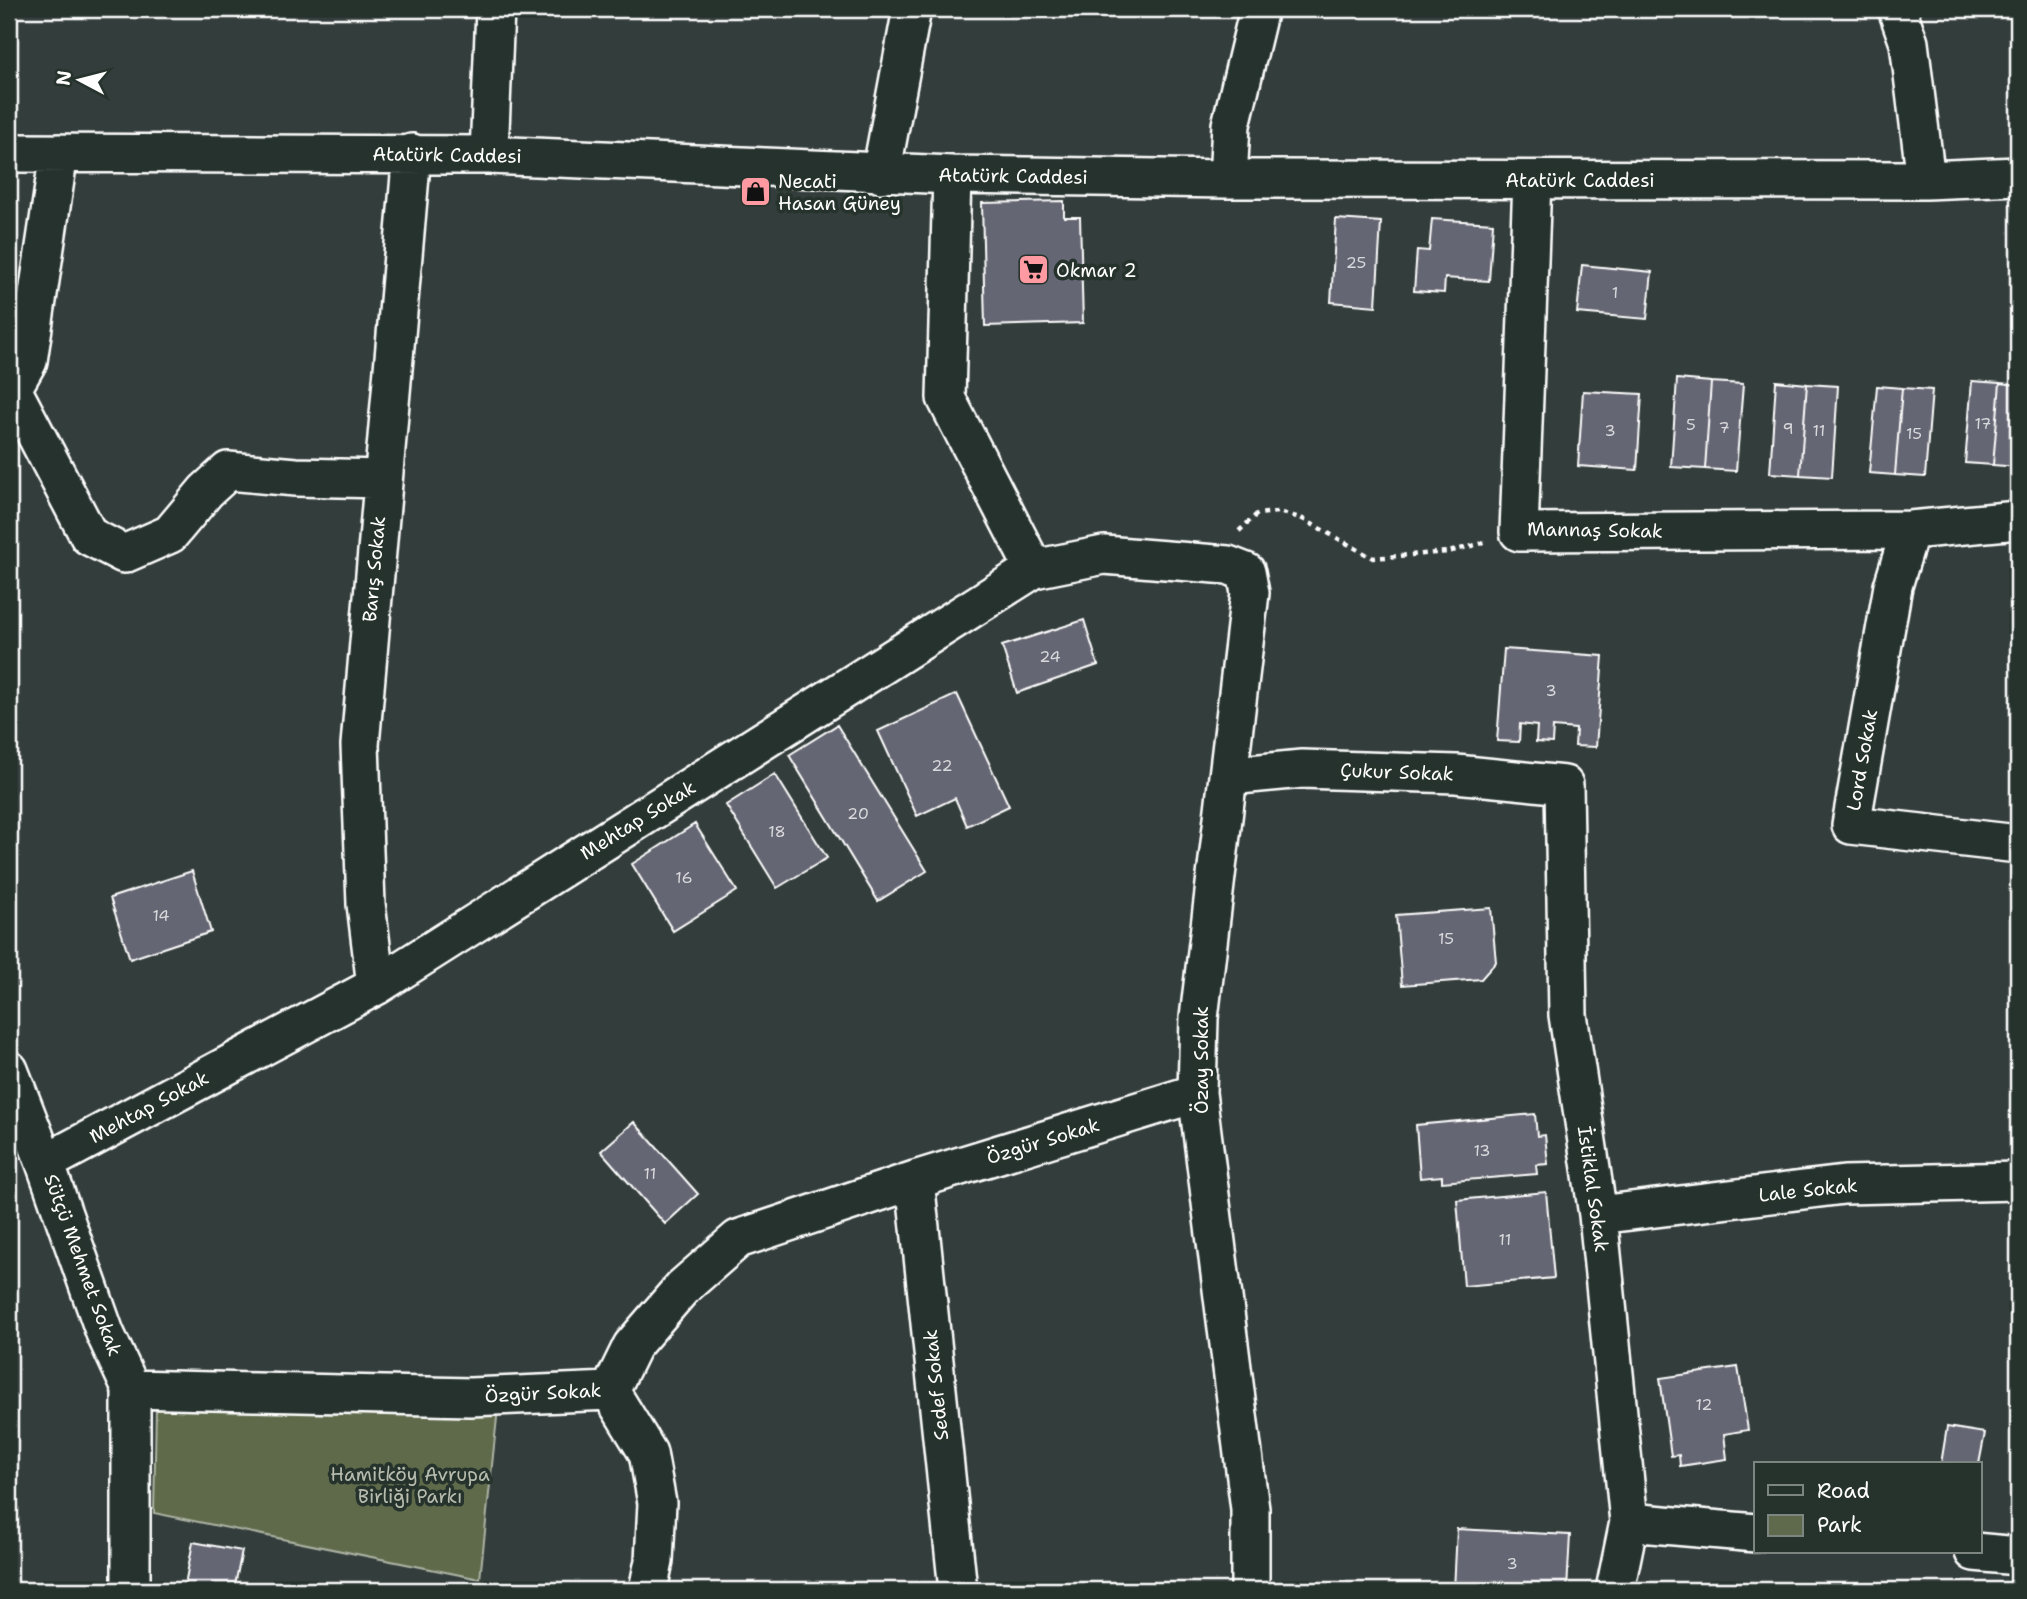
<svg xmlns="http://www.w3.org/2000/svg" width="2027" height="1599" viewBox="0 0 2027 1599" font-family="'Shantell Sans',sans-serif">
  <rect width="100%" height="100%" fill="#333d3b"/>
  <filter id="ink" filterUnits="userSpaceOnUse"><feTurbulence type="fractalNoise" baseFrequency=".0143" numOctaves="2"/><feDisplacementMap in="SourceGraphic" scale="14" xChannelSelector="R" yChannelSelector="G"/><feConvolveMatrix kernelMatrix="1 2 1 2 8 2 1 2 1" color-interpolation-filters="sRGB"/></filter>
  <g filter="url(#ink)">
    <!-- green -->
    <path fill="#5e6a4b" stroke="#aeb4a5" stroke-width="2" d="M156,1406L498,1408L480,1579L154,1513Z"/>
    <!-- building -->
    <path fill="#656673" stroke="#fff" stroke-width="2" d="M1064,201V217H1080L1083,323L985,326L982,203Z
      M1336,219L1381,222L1376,306L1331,302Z
      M1432,219L1493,223L1489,281L1445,278L1444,293L1414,291L1417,250L1429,251Z
      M1582,265L1652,272L1647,319L1577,313Z
      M1677,379L1711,382L1705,469L1671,467Z
      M1776,381L1807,384L1800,475L1770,473Z
      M1972,381L2000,383L1993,465L1965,463Z
      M1711,382L1743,384L1736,471L1705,469Z
      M2000,383L2018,385V467L1993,465Z
      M1807,384L1838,386L1832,477L1800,475Z
      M1877,386L1902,388L1895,475L1869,473Z
      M1902,388L1932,390L1925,477L1895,475Z
      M1583,391L1642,394L1637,470L1578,466Z
      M1084,620L1098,665L1017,693L1002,646Z
      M1504,649L1603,656L1596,747L1575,746L1576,729L1553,727L1552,743L1536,742L1537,726L1520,724L1519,742L1497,741Z
      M957,694L1009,806L967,826L955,798L917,816L878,731Z
      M837,725L927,871L878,901L789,755Z
      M775,774L827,858L777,888L726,805Z
      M695,824L737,891L673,931L632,864Z
      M192,871L211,932L130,959L110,898Z
      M1491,908L1496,962L1481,979L1402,985L1396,915Z
      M1535,1114L1537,1136L1545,1135L1548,1164L1536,1165L1537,1174L1442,1182V1176L1420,1178L1416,1125Z
      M634,1122L698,1194L665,1224L601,1151Z
      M1546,1192L1554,1278L1464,1286L1457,1200Z
      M1738,1367L1748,1430L1724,1434L1727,1459L1680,1466L1679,1455L1671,1456L1660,1378Z
      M1947,1427L1985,1433L1979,1464H1941Z
      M1457,1529L1570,1535L1567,1590H1454Z
      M193,1542L242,1551L234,1590H184Z"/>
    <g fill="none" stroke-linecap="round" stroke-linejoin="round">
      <defs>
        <path id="minor" d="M1897,9L1909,43L1926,180
          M9,153L489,155L952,175L1228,179L1926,180L2018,176
          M489,155L495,9
          M881,174L912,9
          M952,175L946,398L1034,569
          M1228,179L1231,125L1259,9
          M1532,180L1519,532L1910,530L2018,520
          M12,389L89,536L124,554L170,534L206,491L228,471L296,477L383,479
          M9,390L12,389L28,361L59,153
          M1910,530L1893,586L1851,825L2018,844
          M1229,776L1302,769L1456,774L1564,785L1568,1015L1598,1215L1629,1522L1615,1590
          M376,986L366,904L360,745L412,153
          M9,1070L45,1163L105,1333L131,1389V1590
          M45,1163L376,986L1034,569L1104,555L1228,565L1246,572L1250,593L1199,1018L1197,1093L1250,1509V1590
          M915,1180L958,1590
          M1598,1215L1844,1185L2018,1181
          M131,1389L470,1397L610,1391
          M610,1391L632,1346L682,1288L738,1239L915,1180L1197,1093
          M610,1391L648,1453L657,1503L654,1561L648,1590
          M1629,1522L1756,1533
          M1974,1552L2018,1556"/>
      </defs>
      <!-- minor casing -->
      <use href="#minor" stroke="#fff" stroke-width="42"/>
      <!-- path -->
      <path stroke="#fff" stroke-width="4.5" stroke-dasharray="5 5" stroke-linecap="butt" d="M1239,531L1257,514L1278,512L1301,518L1373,558L1448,552L1487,542"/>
      <!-- minor -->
      <use href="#minor" stroke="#26332d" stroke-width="37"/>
    </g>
  </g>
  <!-- icons -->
  <defs>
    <symbol id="shop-square" viewBox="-11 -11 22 22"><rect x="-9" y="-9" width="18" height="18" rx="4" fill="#ff9aa2" stroke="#26332d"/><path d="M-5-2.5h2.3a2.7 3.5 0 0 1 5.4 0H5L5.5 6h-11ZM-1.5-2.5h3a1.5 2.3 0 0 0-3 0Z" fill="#111"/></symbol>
    <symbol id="supermarket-square" viewBox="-11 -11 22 22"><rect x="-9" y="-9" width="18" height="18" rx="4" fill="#ff9aa2" stroke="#26332d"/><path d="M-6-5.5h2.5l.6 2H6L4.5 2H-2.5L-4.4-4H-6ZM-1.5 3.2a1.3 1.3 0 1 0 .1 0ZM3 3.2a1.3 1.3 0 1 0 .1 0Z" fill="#111"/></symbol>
  </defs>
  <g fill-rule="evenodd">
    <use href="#shop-square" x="738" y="174" width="35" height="35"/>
    <use href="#supermarket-square" x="1016" y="252" width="35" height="35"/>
  </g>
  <g text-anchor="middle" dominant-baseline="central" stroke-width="7" stroke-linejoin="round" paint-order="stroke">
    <!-- number labels -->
    <g font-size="16" fill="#d8d9dc">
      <text x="1356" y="262">25</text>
      <text x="1615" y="292">1</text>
      <text x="1983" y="423">17</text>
      <text x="1691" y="424">5</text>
      <text x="1724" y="427">7</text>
      <text x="1788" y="428">9</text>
      <text x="1610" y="430">3</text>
      <text x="1819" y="430">11</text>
      <text x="1914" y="433">15</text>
      <text x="1050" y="656">24</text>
      <text x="1551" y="690">3</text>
      <text x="942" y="765">22</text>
      <text x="858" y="813">20</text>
      <text x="777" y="831">18</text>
      <text x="684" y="877">16</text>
      <text x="161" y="915">14</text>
      <text x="1446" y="938">15</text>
      <text x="1482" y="1150">13</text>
      <text x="650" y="1173">11</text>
      <text x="1505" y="1239">11</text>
      <text x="1704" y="1404">12</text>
      <text x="1512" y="1563">3</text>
    </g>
    <!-- street labels -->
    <g font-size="19" fill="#fff" stroke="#26332d">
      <text transform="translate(447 155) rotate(1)">Atatürk Caddesi</text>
      <text transform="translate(1013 176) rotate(1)">Atatürk Caddesi</text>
      <text x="1580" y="180">Atatürk Caddesi</text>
      <text transform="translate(1595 530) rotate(1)">Mannaş Sokak</text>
      <text transform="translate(374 569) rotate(-85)">Barış Sokak</text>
      <text transform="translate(1862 760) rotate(-80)">Lord Sokak</text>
      <text transform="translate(1397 772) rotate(2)">Çukur Sokak</text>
      <text transform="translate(638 820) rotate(-32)">Mehtap Sokak</text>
      <text transform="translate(1201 1060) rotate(-90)">Özay Sokak</text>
      <text transform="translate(149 1107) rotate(-28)">Mehtap Sokak</text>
      <text transform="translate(1043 1141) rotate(-17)">Özgür Sokak</text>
      <text transform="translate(1593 1189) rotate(82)">İstiklal Sokak</text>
      <text transform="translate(1808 1190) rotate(-6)">Lale Sokak</text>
      <text transform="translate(83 1265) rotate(70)">Sütçü Mehmet Sokak</text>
      <text transform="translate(936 1385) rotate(-96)">Sedef Sokak</text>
      <text transform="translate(543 1393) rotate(-3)">Özgür Sokak</text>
    </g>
    <!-- poi labels -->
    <g font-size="19" fill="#fff" stroke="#26332d" text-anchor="start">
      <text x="778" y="181">Necati<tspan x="778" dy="22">Hasan Güney</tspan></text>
      <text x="1056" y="270">Okmar 2</text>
    </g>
    <!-- park labels -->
    <g font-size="19" fill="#b7bcae" stroke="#26332d">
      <text x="410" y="1474">Hamitköy Avrupa<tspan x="410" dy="22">Birliği Parkı</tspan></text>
    </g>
  </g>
  <!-- margin -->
  <rect width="2027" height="1599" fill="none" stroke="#26332d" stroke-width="35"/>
  <rect x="18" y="18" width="1992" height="1564" fill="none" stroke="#fff" stroke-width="2.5" filter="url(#ink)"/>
  <!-- legend -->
  <rect x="1754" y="1462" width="228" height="91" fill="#26332d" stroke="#7d8581" stroke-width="2"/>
  <rect x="1768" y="1485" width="35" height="10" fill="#26332d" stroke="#7d8581" stroke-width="2"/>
  <text x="1817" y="1498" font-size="21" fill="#ffffff">Road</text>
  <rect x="1768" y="1515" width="35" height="21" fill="#5e6a4b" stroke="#7d8581" stroke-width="2"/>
  <text x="1817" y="1532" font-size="21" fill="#ffffff">Park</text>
  <!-- north arrow -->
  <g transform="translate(80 80) rotate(277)" stroke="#26332d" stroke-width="5" paint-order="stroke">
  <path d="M0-5L12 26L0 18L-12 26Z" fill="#ffffff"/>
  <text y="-10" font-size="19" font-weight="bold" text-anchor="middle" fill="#ffffff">N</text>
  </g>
</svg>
